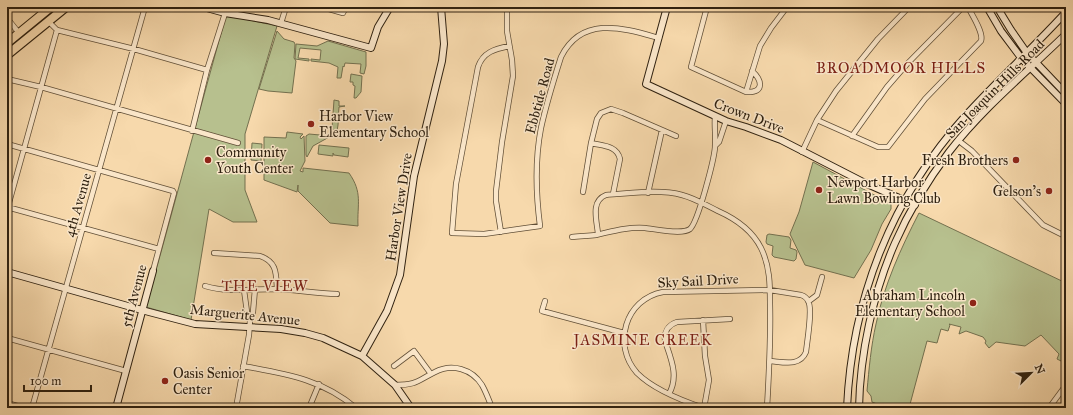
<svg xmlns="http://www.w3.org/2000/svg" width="1073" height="415" viewBox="0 0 1073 415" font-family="'IM FELL Great Primer',serif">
  <rect width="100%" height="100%" fill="#f7d9ac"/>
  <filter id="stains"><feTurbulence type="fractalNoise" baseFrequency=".005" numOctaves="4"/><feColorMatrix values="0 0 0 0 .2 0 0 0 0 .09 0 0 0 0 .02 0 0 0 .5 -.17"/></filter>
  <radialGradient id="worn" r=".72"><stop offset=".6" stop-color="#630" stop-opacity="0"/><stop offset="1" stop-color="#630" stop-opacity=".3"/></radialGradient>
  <!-- green -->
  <path fill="#b7c08e" stroke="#73704f" d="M226,15L277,26L245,134V190L257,222H233L209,209L191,320L146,307Z
    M277,31L284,39L294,42L295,44L294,58L296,61L292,93L268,91L259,89Z
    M328,41L366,52V66L364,74L360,73L361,64L345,63L344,67L343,66L341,78H337L338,67L329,63L311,61V59L320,60L321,50L300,48L298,58L309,59V61L295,59L296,44L317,46Z
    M351,74L362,76L361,92L356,98H354L355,86L353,85V82H350Z
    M334,100L339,101V106H345L339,107C338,115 339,123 337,131H335L332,129Z
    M287,132L303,134L300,137L301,139L304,136L305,161L300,171L303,172V168L349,173C363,193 357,204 358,226L330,223L298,191V185L297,192L264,180V137L286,138Z
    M309,134L331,136L313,146L307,157L306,155V136Z
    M252,143L262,144L261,161L251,160Z
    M319,145L349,148L348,157L334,155L333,153V156L318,154Z
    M813,162L891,204V209L882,224L871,250L854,278L805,265L790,234L799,212Z
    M919,213L1066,283V349L1061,361L1057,359L1059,354L1041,335L1025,346L996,342L989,348L985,343L986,341L983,337L966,331L959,334L961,327L949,324L950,325L948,331L941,329L937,343L927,341L909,408H887L872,402L871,396L867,391C869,369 871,346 876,324C884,285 901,248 919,213Z
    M769,234L789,237L791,240L790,248L796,250L797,252L796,259L794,261L774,257L772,255L773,246L767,244L766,242L767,235Z"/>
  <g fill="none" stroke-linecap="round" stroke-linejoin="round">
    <defs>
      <path id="street" d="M322,7L343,13L346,7
        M707,7L691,67L746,92C765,93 762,80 752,71
        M7,18L19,33
        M48,21L57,30L134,49L207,70
        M281,23L286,7
        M509,46C495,49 483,52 478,67L456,184L452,233L484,234L540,226C536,195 535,159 541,128C546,105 554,79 561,57C582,15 623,28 659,38
        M7,79L41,87L238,143
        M746,92L760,46L771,28L787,7
        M817,120L878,147H888L925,99L981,41C984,33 972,15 968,7
        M192,131L207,70L227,7
        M852,136L887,87L907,64L963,7
        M959,141L972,151L1043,225L1063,235H1066
        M591,143C602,146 617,145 620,159L613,194
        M7,144L173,191L174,193L153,271
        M715,146L719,142L726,121
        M802,152L817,120L836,91L878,39L909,7
        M583,192L591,143L597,119L601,113L611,109L623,113L676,136
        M648,193L662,130
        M7,207L159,249
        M7,210L57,30
        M501,232L496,201V191L502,142L513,76L512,60L507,31V7
        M598,234C597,221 590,201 606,195C628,193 661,189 682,195C694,198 706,205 718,211C736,219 752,230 761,248C770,266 770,285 770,304C771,339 769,373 767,408
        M572,237C580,236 588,236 596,235C614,231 626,227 645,228C655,229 682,235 690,229C698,222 714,160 715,147C716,137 714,127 715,117
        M214,253L260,256C277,262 276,273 277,289
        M205,286C228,293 252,289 276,289C296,290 316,293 337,294
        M244,290L247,312L250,320
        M545,301L542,311L624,333
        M809,301L817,295L822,277
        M703,320L705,356L709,380L704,408
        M7,338L126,371
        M243,366C286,374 322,379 356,408
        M394,366L414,351L431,374
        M395,385C417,385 417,381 435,372C452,363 472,369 482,385C486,392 489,400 492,408
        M669,394C679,376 671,359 665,341C664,332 668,325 677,322L730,319
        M7,403L24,408
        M32,408L145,7
        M236,408L249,335L250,320L253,312L255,289
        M309,408L319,384
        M704,408C683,401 653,389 637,373C612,345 625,299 663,292L770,290L801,295C804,296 807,298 808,301C813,308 807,342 806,352C800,367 783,362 770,361
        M1049,408L1066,385"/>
      <path id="secondary" d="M203,7L225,13L268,20L371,48L378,27L390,7
        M667,7L646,84L726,121L746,127L781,140L865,183L915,205
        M987,7L1001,31L1022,59L1066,104
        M997,7L1011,30L1027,53L1066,94
        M7,272L149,312L195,324L281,329L305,333L323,338L362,356L395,385L411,408
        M362,356L387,311L400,275L414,176L442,61L444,44L441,7
        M116,408L153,271
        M847,408C852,297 892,197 967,114C999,79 1034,47 1066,12
        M859,408C860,354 873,293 895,243C909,211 928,180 949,152C983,108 1027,72 1066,34"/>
      <path id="highway" d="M7,43L51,7
        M7,55L66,7"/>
    </defs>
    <!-- street casing -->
    <use href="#street" stroke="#614f37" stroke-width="6"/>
    <!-- secondary casing -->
    <use href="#secondary" stroke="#2f2110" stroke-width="8"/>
    <!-- highway casing -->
    <use href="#highway" stroke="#2f2110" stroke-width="10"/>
    <!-- street -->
    <use href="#street" stroke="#fae6c9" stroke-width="4.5"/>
    <!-- secondary -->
    <use href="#secondary" stroke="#fae6c9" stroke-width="6"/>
    <!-- highway -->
    <use href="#highway" stroke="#f7d9ac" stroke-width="8"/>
  </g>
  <!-- markers -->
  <g fill="#8f2418" stroke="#fae6c9" stroke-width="1.5">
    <circle cx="311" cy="124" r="4"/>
    <circle cx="208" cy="160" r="4"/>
    <circle cx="1016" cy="160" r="4"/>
    <circle cx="819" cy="190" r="4"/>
    <circle cx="1049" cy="191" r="4"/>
    <circle cx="973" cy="303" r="4"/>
    <circle cx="165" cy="381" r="4"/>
  </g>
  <g text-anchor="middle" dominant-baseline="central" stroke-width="3" stroke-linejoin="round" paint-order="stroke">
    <!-- street labels -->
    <g font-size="14" fill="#2f2110" stroke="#fae6c9">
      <text transform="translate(995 89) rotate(-45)">San Joaquin Hills Road</text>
      <text transform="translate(540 96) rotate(-75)">Ebbtide Road</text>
      <text transform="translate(749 116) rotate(21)">Crown Drive</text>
      <text transform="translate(78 205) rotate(-74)">4th Avenue</text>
      <text transform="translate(399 207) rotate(-81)">Harbor View Drive</text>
      <text transform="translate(698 281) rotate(-3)">Sky Sail Drive</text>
      <text transform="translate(134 296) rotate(-75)">5th Avenue</text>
      <text transform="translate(245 315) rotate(6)">Marguerite Avenue</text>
    </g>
    <!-- poi labels -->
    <g font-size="14" fill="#2f2110" stroke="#fae6c9" text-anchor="start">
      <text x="319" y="116">Harbor View<tspan x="319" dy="16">Elementary School</tspan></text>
      <text x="216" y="152">Community<tspan x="216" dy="16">Youth Center</tspan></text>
      <text x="1008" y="160" text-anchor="end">Fresh Brothers</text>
      <text x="827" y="182">Newport Harbor<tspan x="827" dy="16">Lawn Bowling Club</tspan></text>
      <text x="1041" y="191" text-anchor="end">Gelson's</text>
      <text x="965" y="295" text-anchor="end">Abraham Lincoln<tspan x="965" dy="16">Elementary School</tspan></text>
      <text x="173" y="373">Oasis Senior<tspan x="173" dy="16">Center</tspan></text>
    </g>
    <!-- neighbourhood labels -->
    <g font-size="15" letter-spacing="1" fill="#7a1f14" stroke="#fae6c9">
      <text x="901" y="68">BROADMOOR HILLS</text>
      <text x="265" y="286">THE VIEW</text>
      <text x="643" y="340">JASMINE CREEK</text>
    </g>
  </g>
  <!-- margin -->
  <rect width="1073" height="415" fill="none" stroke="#f7d9ac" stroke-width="24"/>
  <rect x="8" y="8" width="1057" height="399" fill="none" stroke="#2f2110" stroke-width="2"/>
  <rect x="12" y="12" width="1049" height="391" fill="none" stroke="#2f2110"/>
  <!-- north arrow -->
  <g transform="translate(1031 373) rotate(66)" stroke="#fae6c9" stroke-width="3" paint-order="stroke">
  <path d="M0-3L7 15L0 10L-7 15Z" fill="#2f2110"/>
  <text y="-6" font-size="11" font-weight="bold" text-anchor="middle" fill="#2f2110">N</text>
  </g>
  <!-- scale -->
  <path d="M24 385v6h67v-6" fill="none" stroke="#2f2110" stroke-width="2"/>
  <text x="30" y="385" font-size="12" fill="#2f2110" stroke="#fae6c9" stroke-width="3" paint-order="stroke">100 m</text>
  <rect width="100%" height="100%" filter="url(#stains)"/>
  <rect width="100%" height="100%" fill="url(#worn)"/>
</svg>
